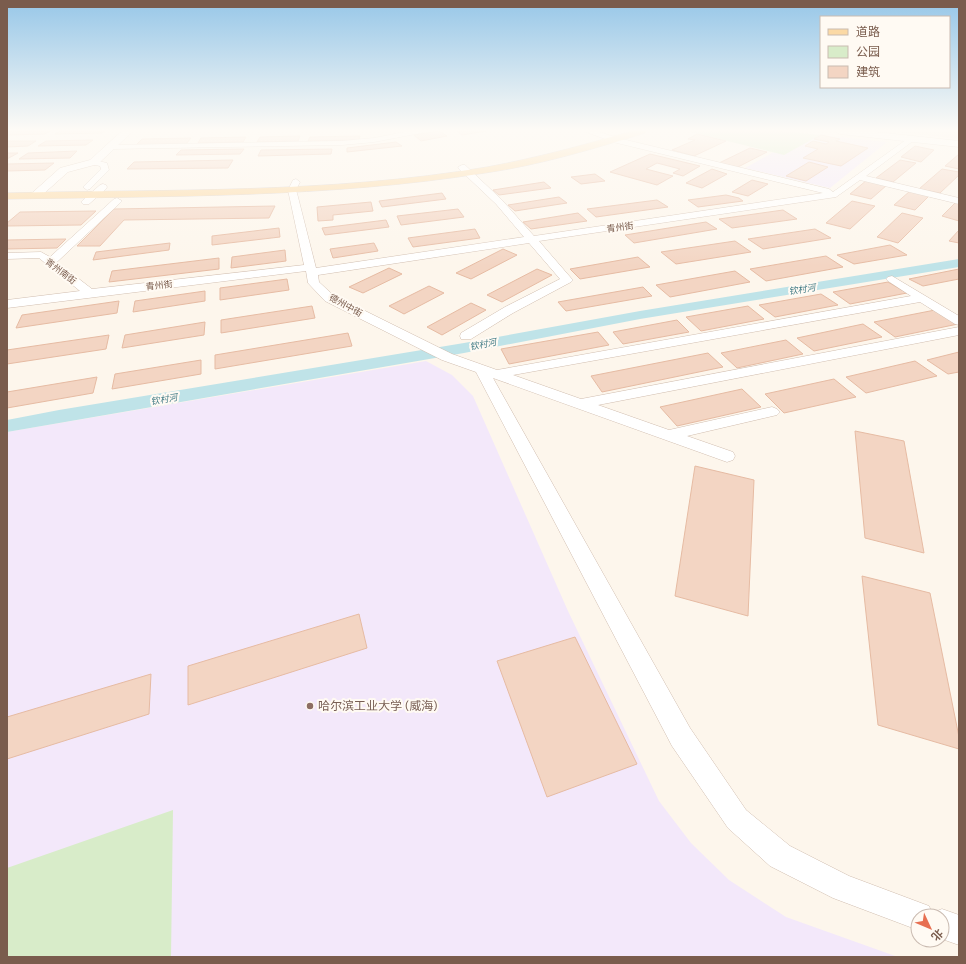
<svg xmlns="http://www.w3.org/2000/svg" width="966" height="964" viewBox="0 0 966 964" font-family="Figtree,'Noto Sans SC',sans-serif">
  <rect width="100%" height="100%" fill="#fdf6ec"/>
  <!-- residential -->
  <path fill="#f5e8da" d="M891,131H959V139Z"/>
  <!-- education -->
  <path fill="#f3e8fa" d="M687,131H783L887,142L830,188L745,168L774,152Z
    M426,361L452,375L473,396L568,611L659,801L691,843L729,880L786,917L898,957H7V432Z"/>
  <!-- green -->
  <path fill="#d8ecc9" d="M687,131H783L820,135L784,155Z
    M173,810L171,957H7V868Z"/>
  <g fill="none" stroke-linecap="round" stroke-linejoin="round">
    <!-- canal -->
    <path fill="#bfe3e8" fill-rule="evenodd" d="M959,259V267L640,319L464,353L7,432V420L59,410L464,343L640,311Z"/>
  </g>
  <!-- building -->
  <path fill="#f3d5c3" stroke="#e6bba3" d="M7,131H50L45,134L7,135Z
    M60,131H105L102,133L55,134Z
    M439,131L447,136L421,141L414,135Z
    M457,131H486L462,135Z
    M697,134L726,141L694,156L672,150L695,140L688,139Z
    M821,135L840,139L836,141L868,148L841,166L803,158L818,149L805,146L813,141L826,144L829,142L814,139Z
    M300,136L298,141L257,142L260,137Z
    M360,136L359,140L308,141L310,137Z
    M246,137L243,142L198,143L201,138Z
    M191,138L186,144L136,145L142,139Z
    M93,140L86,145L38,146L46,141Z
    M7,141H36L28,146L7,147Z
    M396,142L402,146L347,152V148Z
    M915,146L934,150L921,162L901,157Z
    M750,148L767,152L738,167L719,163Z
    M244,149L240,154L176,155L181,150Z
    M332,149L331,154L258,156L261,150Z
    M77,151L70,158L19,159L28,153Z
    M7,153H18L7,159Z
    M650,154L700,166L683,176L673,173L680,169L657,163L646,169L673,176L657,185L610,172Z
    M959,154V169L945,166Z
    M233,160L228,168L127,169L134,162Z
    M900,160L916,163L893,182L876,178Z
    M809,162L828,167L806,181L786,176Z
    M54,163L45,170L7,171V164Z
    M712,169L727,174L702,188L686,183Z
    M942,169L959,172V175L940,193L919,189Z
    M595,174L605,181L581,184L571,177Z
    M752,180L768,184L748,196L732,192Z
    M867,180L887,185L871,199L850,194Z
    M544,182L551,188L499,195L493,190Z
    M910,191L930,195L915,210L894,205Z
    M442,193L446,199L382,207L379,201Z
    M726,195L739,198L743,201L698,207L688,200Z
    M559,197L567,203L515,211L508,205Z
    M657,200L668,207L596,217L587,209Z
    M852,201L875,206L850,229L826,223Z
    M371,202L373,211L333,215V220L318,221L317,207Z
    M956,202H959V221L942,216Z
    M275,206L269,218L124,220L100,246H77L114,209Z
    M458,209L464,217L401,225L397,216Z
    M783,210L797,219L732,228L719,219Z
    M96,211L81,225L7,226V223L20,212Z
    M578,213L587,221L531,229L523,222Z
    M902,213L923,218L898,243L877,237Z
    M386,220L389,227L325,235L322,228Z
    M706,222L717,229L634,243L625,235Z
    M279,228L280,237L212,245V236Z
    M475,229L480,238L413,247L408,238Z
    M815,229L831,238L763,249L748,239Z
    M959,230V243L949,241Z
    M66,239L57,248L7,249V240Z
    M735,241L751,252L676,264L661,252Z
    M170,243L169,250L93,260L96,252Z
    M374,243L378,251L333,258L330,249Z
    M890,245L907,255L854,264L837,255Z
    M503,249L517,255L471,279L456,273Z
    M285,250L286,261L231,268L232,257Z
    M826,256L843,267L766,281L750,269Z
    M638,257L650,267L580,279L570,269Z
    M219,258V269L109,282L112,271Z
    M389,268L402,274L363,293L349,287Z
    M537,269L552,275L502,302L487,295Z
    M959,269V279L923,286L909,279Z
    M735,271L750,282L670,297L656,285Z
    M287,279L289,290L220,300V288Z
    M888,282L907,293L850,304L833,292Z
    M429,286L444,293L404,314L389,306Z
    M643,287L652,296L566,311L558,302Z
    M205,291V301L133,312L135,301Z
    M821,294L838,305L775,317L759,305Z
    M119,301L117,313L16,328L22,315Z
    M471,303L486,310L442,335L427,327Z
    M312,306L315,318L221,333V320Z
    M748,306L764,319L701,331L686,317Z
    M935,310L958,324L895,337L874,322Z
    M677,320L689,332L623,344L613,332Z
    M205,322L204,335L122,348L125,335Z
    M863,324L882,337L814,351L797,338Z
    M598,332L609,345L509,364L501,349Z
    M348,333L352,346L215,369V355Z
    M109,335L106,349L7,364V350Z
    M786,340L803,354L737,368L721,353Z
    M959,352V372L948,374L927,360Z
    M708,353L723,367L602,392L591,376Z
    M201,360V374L112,389L115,374Z
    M915,361L937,376L866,393L846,377Z
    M97,377L93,393L7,408V392Z
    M834,379L856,397L784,413L765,394Z
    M742,389L761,407L677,426L660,407Z
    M855,431L904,441L924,553L865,538Z
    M695,466L754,480L748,616L675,596Z
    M862,576L930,593L959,737V749L878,725Z
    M359,614L367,648L188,705V666Z
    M575,637L637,764L547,797L497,661Z
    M151,674L149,714L7,759V717Z"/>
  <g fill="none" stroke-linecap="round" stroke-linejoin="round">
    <defs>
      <path id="minor" d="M409,131H425L421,133L374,142L342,145L111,149L107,147L111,145L342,141L374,138Z
        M584,131H596L618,138L829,189L833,192L910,137H913V141L866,176L959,198V204L860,180L836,197L539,241L571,278L573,280L571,282L513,313L471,339H461L460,336L461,333L505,307L560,279L529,243L318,275L319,282L333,295L452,354L497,370L911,296L888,281L886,279L888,277L892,276L959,316V325L955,324L920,302L513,375L581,399L959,327V335L598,405L669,430L772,407L777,409L780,412L777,415L687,436L733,452L735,456L733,460L727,462L493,378L690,728L746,810L790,846L849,876L929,906L932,913L942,909L959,915V945L942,939V916H918V930L833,898L770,866L728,828L672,746L476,372L442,360L325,301L308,283L306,271L7,308V300L80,291L39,258L7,259V253L41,252L50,257L114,199L117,198L122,201L120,203L57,262L92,289L304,265L288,190L293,180L296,179L300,182L296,190L298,197L316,268L524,237L496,204L459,169L458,167L462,165H465L502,200L534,236L823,193L613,142Z
        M91,160H94L107,163L109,170L90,189L87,190L83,187L101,169L100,166L91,164Z
        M103,184L106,185L107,187L106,189L89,204H83L81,202L83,200L100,185Z"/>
      <path id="tertiary" d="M835,131H867L959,141V147L840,134Z"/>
      <path id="secondary" d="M122,131H133L98,164L68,172L40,197H32L30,195L32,193L60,168L90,160Z"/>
      <path id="primary" d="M632,131H647L645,133C593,149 540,165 485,173C327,198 167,196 7,199V193C167,189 329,194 487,167C536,158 584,145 632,131Z"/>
    </defs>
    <!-- minor casing -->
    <use href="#minor" stroke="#d1beb0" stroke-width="1"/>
    <!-- tertiary casing -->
    <use href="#tertiary" stroke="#d1beb0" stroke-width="1"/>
    <!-- secondary casing -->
    <use href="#secondary" stroke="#d6c0b0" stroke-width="1"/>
    <!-- primary casing -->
    <use href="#primary" stroke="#dad1cd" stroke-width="1"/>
    <!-- minor -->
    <use href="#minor" fill="#fff" fill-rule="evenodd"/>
    <!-- tertiary -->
    <use href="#tertiary" fill="#fff" fill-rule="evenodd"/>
    <!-- secondary -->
    <use href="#secondary" fill="#fff" fill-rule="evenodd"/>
    <!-- primary -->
    <use href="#primary" fill="#fbd9a5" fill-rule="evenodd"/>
  </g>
  <!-- sky -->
  <linearGradient id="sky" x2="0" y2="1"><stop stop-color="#97c7e8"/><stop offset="0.49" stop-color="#fefbf6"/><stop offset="1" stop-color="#fefbf6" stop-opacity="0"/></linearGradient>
  <rect width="966" height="266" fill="url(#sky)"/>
  <!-- markers -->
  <circle fill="#8d6e63" stroke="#fffaf3" stroke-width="1.5" cx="310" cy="706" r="4"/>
  <g text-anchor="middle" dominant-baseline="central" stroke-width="4" stroke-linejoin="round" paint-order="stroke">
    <!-- far-street labels -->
    <g font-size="9" fill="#7a5c4d" stroke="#fffaf3">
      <text transform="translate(620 227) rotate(-8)">青州街</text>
      <text transform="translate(61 271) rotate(37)">青州南街</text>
      <text transform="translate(159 285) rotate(-7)">青州街</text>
      <text transform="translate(346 305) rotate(29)">德州中街</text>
    </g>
    <!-- far-water labels -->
    <g font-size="9" font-style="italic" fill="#437c86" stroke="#fffaf3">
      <text transform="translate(802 289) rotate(-9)">钦村河</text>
      <text transform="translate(483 344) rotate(-11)">钦村河</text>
      <text transform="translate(164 399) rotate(-10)">钦村河</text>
    </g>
    <!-- near-education labels -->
    <g font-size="12" fill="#785e54" stroke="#fffaf3" text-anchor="start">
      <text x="318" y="706">哈尔滨工业大学 (威海)</text>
    </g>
  </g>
  <!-- border -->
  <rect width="966" height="964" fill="none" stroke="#7a5c4d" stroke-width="16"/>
  <!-- legend -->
  <rect x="820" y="16" width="130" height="72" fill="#fffaf3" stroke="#cabbb1"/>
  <rect x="828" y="29" width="20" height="6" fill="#fbd9a5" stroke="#cabbb1"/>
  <text x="856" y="36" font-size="12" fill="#7a5c4d">道路</text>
  <rect x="828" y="46" width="20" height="12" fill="#d8ecc9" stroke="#cabbb1"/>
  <text x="856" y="56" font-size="12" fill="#7a5c4d">公园</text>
  <rect x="828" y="66" width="20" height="12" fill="#f3d5c3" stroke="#cabbb1"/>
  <text x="856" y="76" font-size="12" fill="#7a5c4d">建筑</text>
  <!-- north arrow -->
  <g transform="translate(930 928) rotate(134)"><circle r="19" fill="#fffaf3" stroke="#cabbb1"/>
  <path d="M0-3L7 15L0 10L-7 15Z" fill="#e76f51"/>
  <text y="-6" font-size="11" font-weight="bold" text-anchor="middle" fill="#7a5c4d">北</text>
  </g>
</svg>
